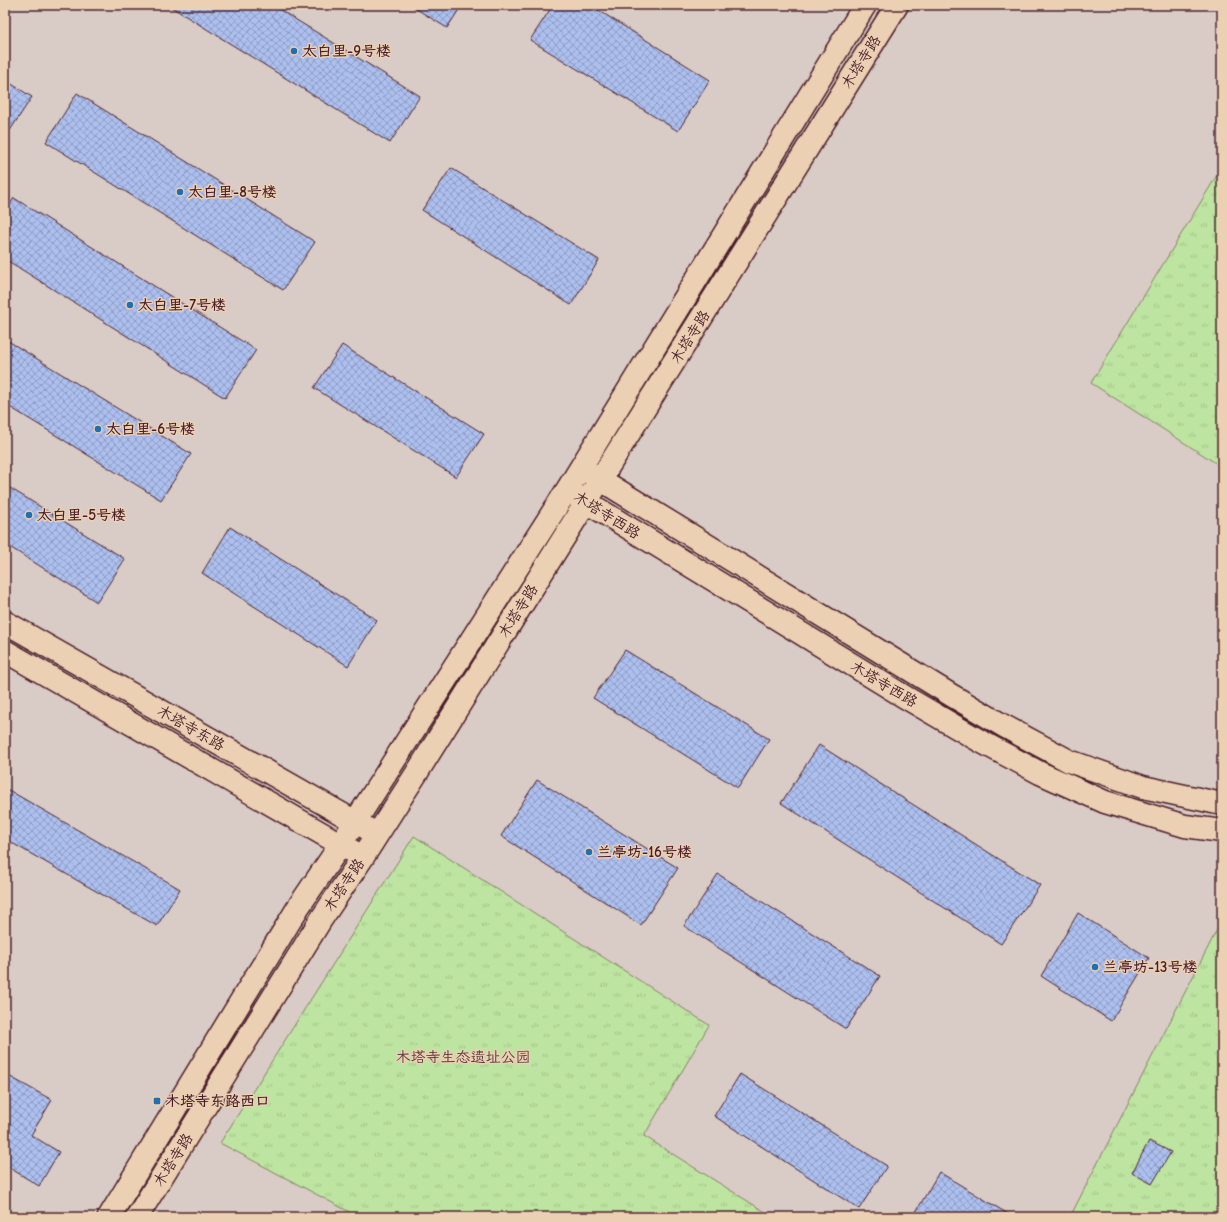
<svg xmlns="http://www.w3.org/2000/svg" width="1227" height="1222" viewBox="0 0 1227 1222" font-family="'Comic Neue','LXGW WenKai TC',sans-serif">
  <defs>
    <pattern id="grass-tufts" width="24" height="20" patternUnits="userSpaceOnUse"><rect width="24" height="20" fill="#bde4a0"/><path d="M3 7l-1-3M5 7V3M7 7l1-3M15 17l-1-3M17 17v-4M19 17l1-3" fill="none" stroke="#a4c38a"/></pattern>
    <pattern id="building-cross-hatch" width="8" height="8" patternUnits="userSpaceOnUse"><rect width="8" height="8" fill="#acbfee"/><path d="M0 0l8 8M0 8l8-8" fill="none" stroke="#8e9bc1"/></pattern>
  </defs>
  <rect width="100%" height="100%" fill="#d9cbc5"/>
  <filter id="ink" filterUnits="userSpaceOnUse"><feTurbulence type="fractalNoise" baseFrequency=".025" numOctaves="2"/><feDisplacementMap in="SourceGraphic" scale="8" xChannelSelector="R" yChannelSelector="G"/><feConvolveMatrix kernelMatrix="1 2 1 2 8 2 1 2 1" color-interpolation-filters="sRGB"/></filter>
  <g filter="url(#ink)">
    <!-- grass -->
    <path fill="url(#grass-tufts)" stroke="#848266" d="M1222,167V467L1091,383Z
      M414,836L709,1025L644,1136L773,1217H359L220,1143Z
      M1222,920V1217H1070Z"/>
    <!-- building -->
    <path fill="url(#building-cross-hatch)" stroke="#4a1f2b" d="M168,5H272L420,96L390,143Z
      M410,5H462L447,28Z
      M553,5H590L710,80L678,131L530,40Z
      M5,80L32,97L5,138Z
      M77,93L315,242L283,290L46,142Z
      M451,168L599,260L571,305L422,210Z
      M14,198L256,350L225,398L5,259V212Z
      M5,339L191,454L161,500L5,404Z
      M342,345L484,434L456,477L314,388Z
      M5,485L125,559L97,602L5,544Z
      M230,527L377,620L348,666L202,573Z
      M625,650L769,739L738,788L593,698Z
      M819,745L1040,885L1001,944L781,803Z
      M537,780L678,868L641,925L501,836Z
      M5,788L180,889L157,926L5,839Z
      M718,874L880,976L846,1029L684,926Z
      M1078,913L1149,958L1111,1021L1041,976Z
      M5,1074L52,1100L31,1135L59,1152L39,1186L5,1165Z
      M740,1074L887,1166L859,1209L714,1116Z
      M1149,1141L1171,1152L1152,1184L1132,1173Z
      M939,1172L1013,1217H913Z"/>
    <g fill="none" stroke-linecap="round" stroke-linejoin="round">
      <defs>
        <path id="minor" d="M588,472L951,695L1004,726L1069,761L1143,787L1222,804
          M575,495L905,697L980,741L1040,773L1105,802L1185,826L1222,831
          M5,622L368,829
          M5,651L354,852
          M109,1217L299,906L341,844L567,490L865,5
          M137,1217L322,918L363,857L418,771L897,5"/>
      </defs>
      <!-- minor casing -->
      <use href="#minor" stroke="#4a1f2b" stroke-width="25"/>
      <!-- minor -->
      <use href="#minor" stroke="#ecd0b3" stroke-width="22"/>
    </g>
  </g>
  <!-- markers -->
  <g fill="#1f6fb2" stroke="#ecd0b3" stroke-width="1.5">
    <circle cx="294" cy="51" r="4"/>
    <circle cx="180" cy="192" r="4"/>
    <circle cx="130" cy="305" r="4"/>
    <circle cx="98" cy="429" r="4"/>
    <circle cx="29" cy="515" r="4"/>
    <circle cx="589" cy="852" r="4"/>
    <circle cx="1095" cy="967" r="4"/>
    <rect x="153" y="1097" width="8" height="8" rx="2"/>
  </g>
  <g text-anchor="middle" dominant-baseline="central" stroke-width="3" stroke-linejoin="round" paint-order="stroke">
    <!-- poi labels -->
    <g font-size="15" font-weight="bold" fill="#4a1f2b" stroke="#ecd0b3" text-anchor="start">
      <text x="302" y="51">太白里-9号楼</text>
      <text x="188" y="192">太白里-8号楼</text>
      <text x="138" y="305">太白里-7号楼</text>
      <text x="106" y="429">太白里-6号楼</text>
      <text x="37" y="515">太白里-5号楼</text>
      <text x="597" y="852">兰亭坊-16号楼</text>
      <text x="1103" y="967">兰亭坊-13号楼</text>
      <text x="165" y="1101">木塔寺东路西口</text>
    </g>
    <!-- street labels -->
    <g font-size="15" fill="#4a1f2b" stroke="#ecd0b3">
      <text transform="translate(861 62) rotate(-58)">木塔寺路</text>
      <text transform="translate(690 337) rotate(-58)">木塔寺路</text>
      <text transform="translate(607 515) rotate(32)">木塔寺西路</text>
      <text transform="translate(518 611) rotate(-58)">木塔寺路</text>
      <text transform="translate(884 684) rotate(31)">木塔寺西路</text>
      <text transform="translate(191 728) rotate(30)">木塔寺东路</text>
      <text transform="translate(344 885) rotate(-56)">木塔寺路</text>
      <text transform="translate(173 1160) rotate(-58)">木塔寺路</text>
    </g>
    <!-- park labels -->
    <g font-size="15" fill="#5b3d3d" stroke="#ecd0b3">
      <text x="463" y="1057">木塔寺生态遗址公园</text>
    </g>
  </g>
  <!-- margin -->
  <rect width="1227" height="1222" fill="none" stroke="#ecd0b3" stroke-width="20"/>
  <rect x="10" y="10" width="1207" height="1202" fill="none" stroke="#4a1f2b" stroke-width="1.5" filter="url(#ink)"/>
</svg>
